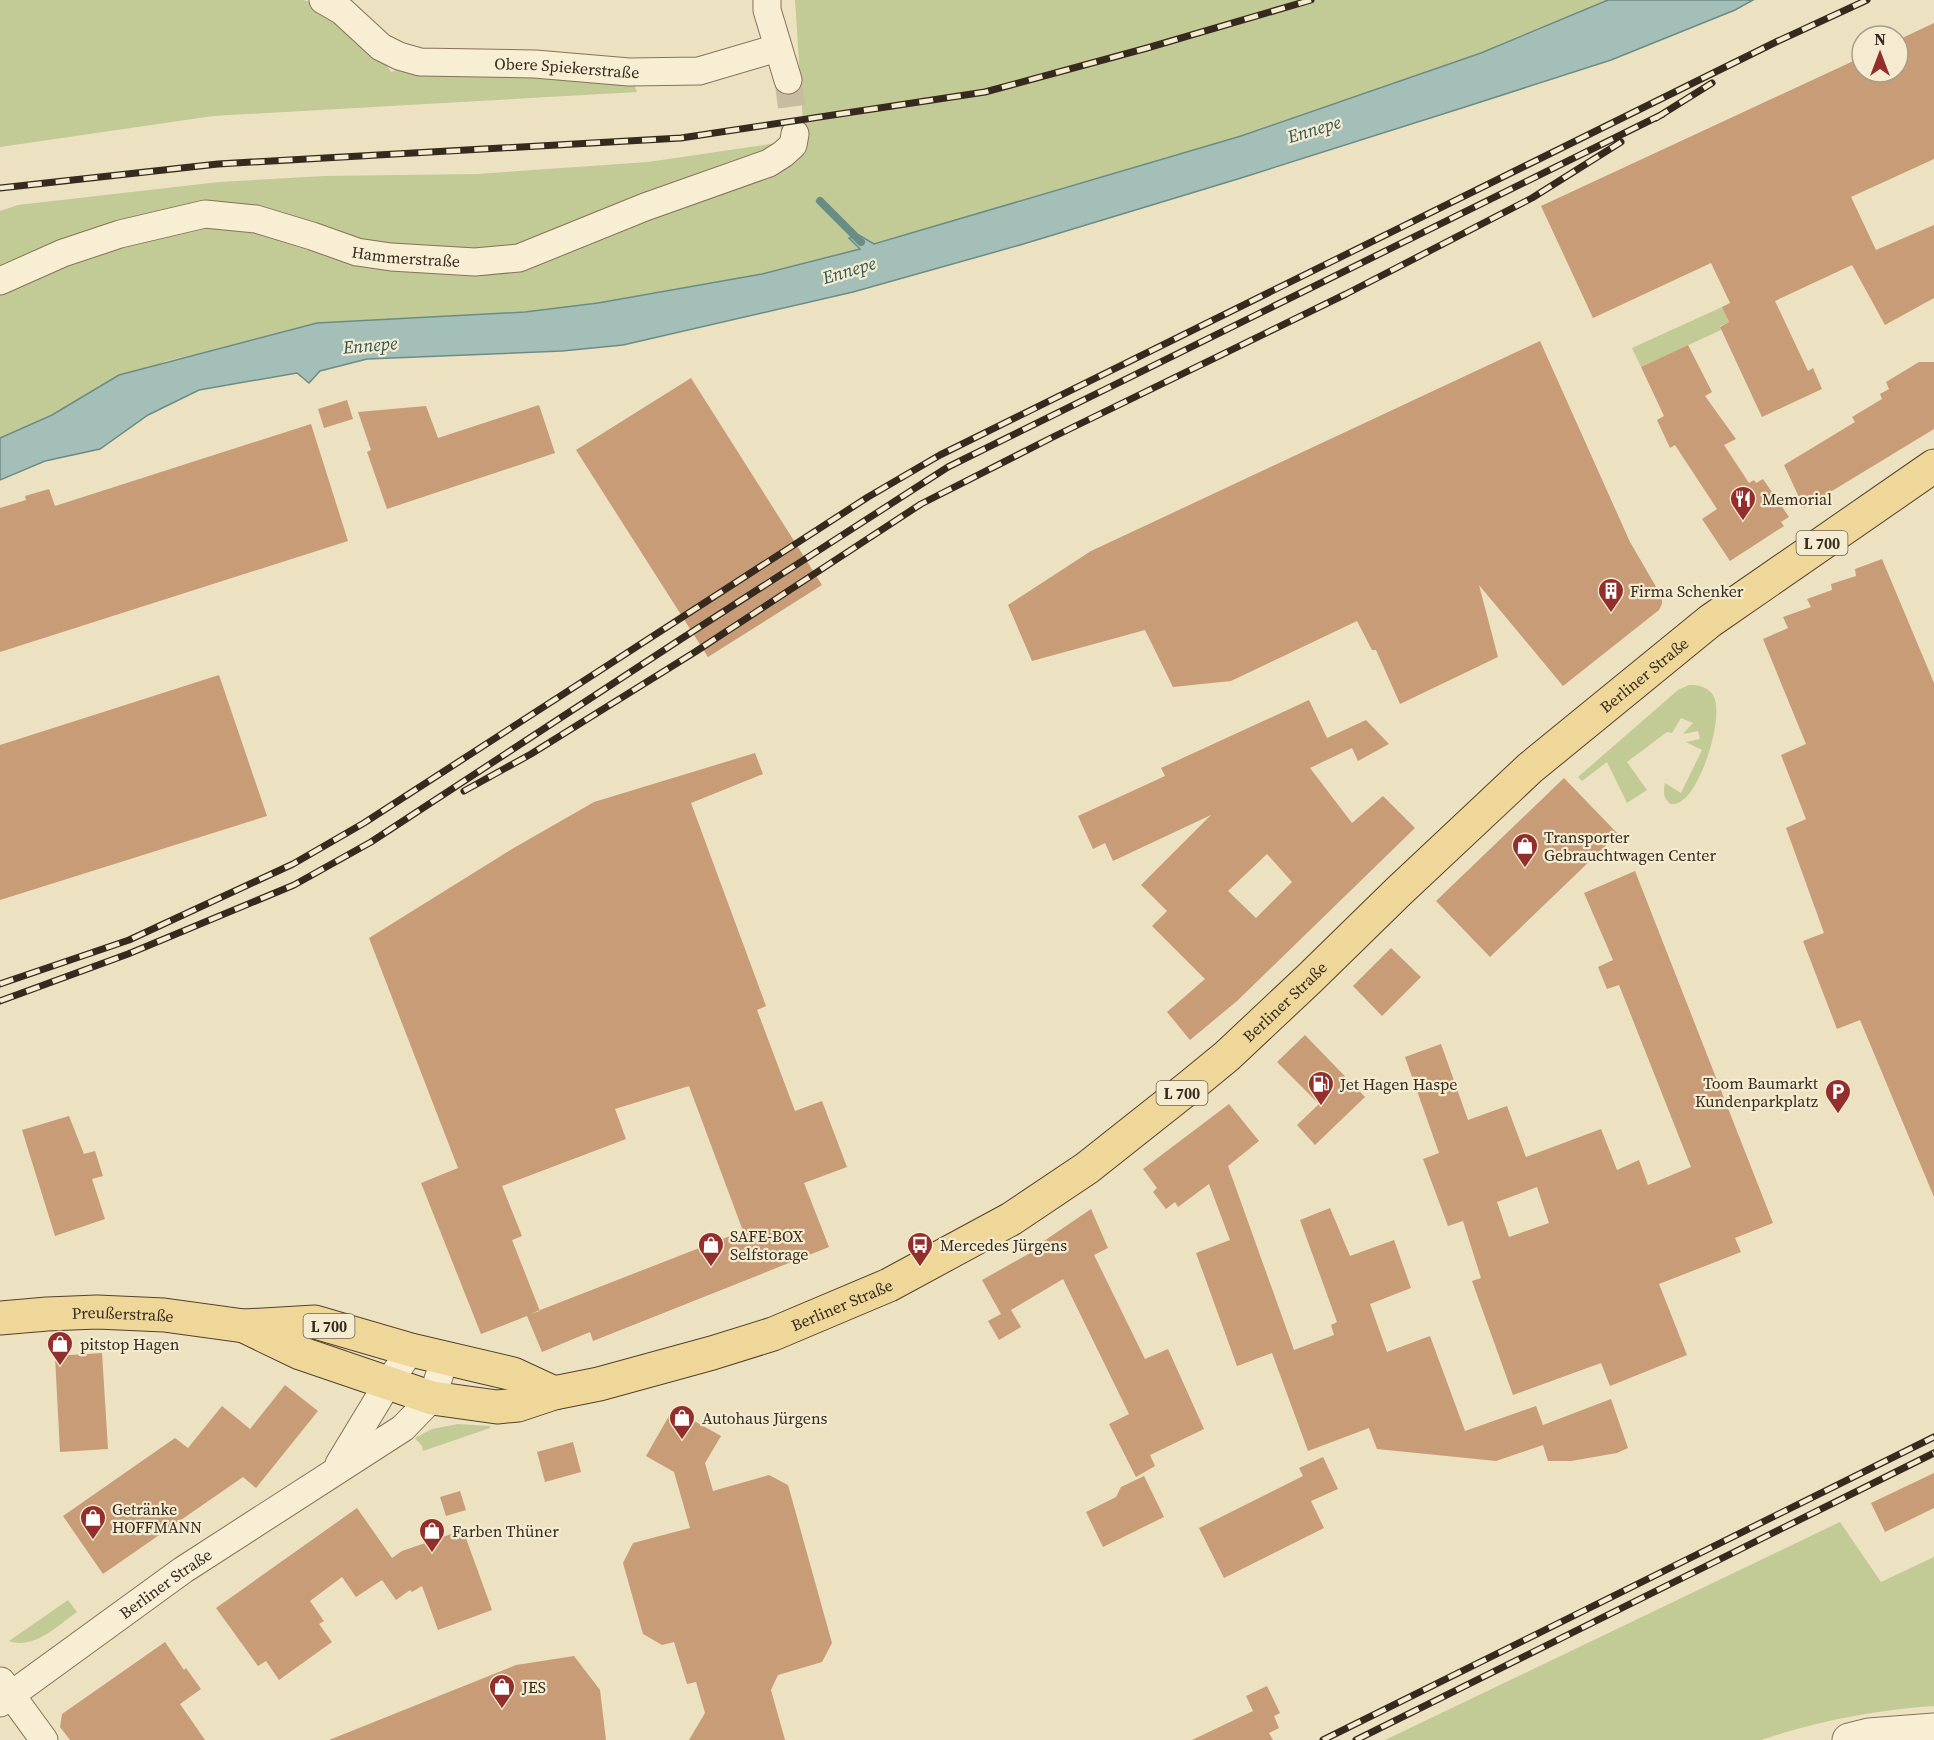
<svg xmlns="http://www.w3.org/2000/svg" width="1934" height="1740" viewBox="0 0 1934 1740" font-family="'Source Serif 4',serif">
  <rect width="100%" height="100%" fill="#ece1c1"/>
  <!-- green -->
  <path fill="#c2ca96" d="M0,0H303L310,2L384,61L391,72L420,62L629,72L637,92L213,116L0,147Z
    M795,0H1608L1481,53L1241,136L873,244L860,235L850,238L861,249L762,274L598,303L525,312L317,323L224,348L166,361L0,438V211L18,205L219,182L325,176L477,174L648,162L804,139Z
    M1722,307L1729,322L1720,326L1721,330L1641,367L1632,348Z
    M1689,685C1698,685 1707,686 1713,695C1725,716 1702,785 1684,799C1680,803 1676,804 1671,804C1663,799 1663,792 1665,783L1681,793L1702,750L1686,742L1700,739L1698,731L1683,734L1693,723L1681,718L1672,733L1667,732L1627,762L1647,790L1627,803L1607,762L1582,781L1578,777L1678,690Z
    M458,1424L490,1426V1428L423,1451L422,1446L415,1438L432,1429Z
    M1840,1522L1881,1582L1934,1557V1706C1875,1710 1817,1721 1761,1740H1385Z
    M68,1600L77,1612C57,1626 34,1650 9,1641Z"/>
  <!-- water -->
  <path fill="#a4bfb8" stroke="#6b8c85" stroke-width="1.5" d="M1608,0H1753L1735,10L1611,60L1465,107L1241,178L1020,245L853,292L623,345L562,351L367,359L320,371L309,383L297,373L199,390L148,415L100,449L45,461L0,480V438L52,415L119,375L317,323L525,312L598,303L762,274L860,249L849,238L859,235L874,244L1241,136L1481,53Z"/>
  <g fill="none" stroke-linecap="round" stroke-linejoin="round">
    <!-- stream -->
    <path stroke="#6b8c85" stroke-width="8" d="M820,201L861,242"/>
  </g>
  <!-- building -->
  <path fill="#c99c78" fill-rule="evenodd" d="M1934,23V159L1851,197L1876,250L1934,225V298L1885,325L1852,265L1775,301L1808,371L1813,368L1822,389L1762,417L1720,327L1729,322L1722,307L1730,303L1711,263L1593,318L1541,206L1862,57V72H1898V40Z
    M1540,341L1630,542L1662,597V604L1659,610L1563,686L1479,585L1498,657L1400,704L1376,650H1372L1357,621L1231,681L1173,687L1145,630L1032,661L1008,605L1091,551Z
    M1688,345L1712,392L1705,396L1736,439L1724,445L1749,483L1754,480L1756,483L1763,479L1789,517L1781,522L1784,526L1730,561L1702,519L1717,509L1675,445L1670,448L1657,420L1664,416L1641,367Z
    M1919,362H1934V429L1804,508L1784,465L1855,422L1852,417L1882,399L1880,394L1889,389L1886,382Z
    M691,378L822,585L708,657L576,450Z
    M347,400L353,419L324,428L318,409Z
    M539,405L555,453L387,509L367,452L371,450L358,412L426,406L438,438Z
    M311,424L348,541L0,652V508L26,500L25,496L49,489L55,506Z
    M1882,559L1934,683V1197L1860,1020L1837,1029L1803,941L1824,933L1786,828L1806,819L1781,755L1806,744L1763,639L1788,628L1783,617L1811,607L1807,599L1832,590L1831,584L1856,576L1855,569Z
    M219,675L267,816L0,900V745Z
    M1309,700L1327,738L1366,720L1389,744L1358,761L1352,748L1310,768L1352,823L1383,796L1415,828L1237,1001L1190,1040L1167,1012L1205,979L1152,926L1167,911L1141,885L1211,815L1113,861L1105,843L1093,849L1078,816L1165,776L1161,768ZM1267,854L1292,882L1256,918L1228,891Z
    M755,753L763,774L691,803L766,1006L757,1010L795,1111L822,1101L847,1167L804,1183L829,1247L593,1341L590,1332L542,1352L527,1316L481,1334L421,1183L458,1168L369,938L512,849L594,802ZM689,1086L743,1231L530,1314L540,1311L512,1240L522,1236L502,1186L626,1139L615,1109Z
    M1564,778L1618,834L1490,957L1436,901Z
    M1635,871L1773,1223L1735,1238L1741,1252L1659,1284L1687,1355L1610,1386L1601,1363L1513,1395L1472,1281L1481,1278L1463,1221L1448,1226L1423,1159L1439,1153L1405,1057L1441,1044L1468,1120L1507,1106L1526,1157L1601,1129L1617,1170L1639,1160L1648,1185L1691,1167L1619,985L1607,989L1598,967L1613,960L1584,893ZM1537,1187L1549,1223L1509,1237L1497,1202Z
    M1391,948L1421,977L1382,1016L1353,986Z
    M1305,1035L1365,1097L1315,1145L1297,1125L1319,1104L1277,1062Z
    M1229,1104L1259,1141L1228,1166L1294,1350L1334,1335L1331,1325L1337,1322L1300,1220L1330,1208L1350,1256L1394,1240L1411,1288L1370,1304L1387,1352L1430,1336L1465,1431L1536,1406L1543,1425L1611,1399L1628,1448L1617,1453L1571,1461H1548L1543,1445L1496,1461L1377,1449L1369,1428L1308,1451L1272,1353L1237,1366L1196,1253L1230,1240L1209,1184L1178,1207L1175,1202L1166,1209L1153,1192L1157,1188L1143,1169Z
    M69,1116L84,1154L95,1151L103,1176L92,1179L105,1219L55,1236L22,1130Z
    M1091,1209L1108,1248L1094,1255L1145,1359L1168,1349L1204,1429L1150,1455L1155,1466L1136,1477L1109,1424L1129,1414L1063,1279L1011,1310L1021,1327L999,1340L988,1321L1001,1314L982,1280L1046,1244L1044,1241Z
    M102,1353L108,1449L60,1452L55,1356Z
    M285,1385L318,1411L256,1488L243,1477L103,1574L63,1516L175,1438L188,1448L222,1406L250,1429Z
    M673,1409L721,1436L705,1463L713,1491L769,1475L788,1485L832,1643L822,1662L778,1675L771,1690L785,1740H689L705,1713L696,1682L687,1684L674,1642L662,1645L643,1634L623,1563L633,1543L690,1528L674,1472L646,1456Z
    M573,1442L581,1472L545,1482L537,1452Z
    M1323,1457L1338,1489L1311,1501L1324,1528L1224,1578L1199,1528L1303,1476L1299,1468Z
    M1934,1473V1508L1885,1532L1871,1503Z
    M1144,1476L1164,1517L1103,1547L1086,1512L1116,1497L1121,1487Z
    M460,1491L466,1510L446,1516L440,1497Z
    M357,1508L392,1558L402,1551L463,1530L492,1610L438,1630L422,1586L412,1592L410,1590L396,1600L382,1580L356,1597L342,1577L310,1601L324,1621L319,1624L332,1642L279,1680L266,1661L258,1666L216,1608Z
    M165,1642L184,1670L186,1668L201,1689L180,1704L205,1740H70L60,1727L62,1714Z
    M574,1656L600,1690L606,1740H329L516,1665Z
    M1267,1686L1280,1713L1274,1716L1279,1728L1269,1733L1273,1740H1192L1253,1711L1246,1696Z"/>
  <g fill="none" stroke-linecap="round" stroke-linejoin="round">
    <!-- minor-tunnel -->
    <path stroke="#c7bca0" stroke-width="27" stroke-dasharray="27 14" stroke-linecap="butt" d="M788,80L795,134"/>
    <defs>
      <g id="minor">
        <path id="s1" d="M323,0L342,11L381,47L399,56L420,62L535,64L629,72L699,71L777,48"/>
        <path d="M767,0V10L788,80"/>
        <path id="s2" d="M0,281L63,253L120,234L205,214L256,219L312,236L357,252L391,257L475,262L519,258L645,207L769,163L783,154L793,145L795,134"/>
        <path d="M339,1464L388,1383L411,1350"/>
        <path d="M1,1681L44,1740"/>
        <path id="s3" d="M0,1703L183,1570L403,1428L432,1398L445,1358"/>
      </g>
      <path id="tertiary" d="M1849,1740L1869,1735L1934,1730"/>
      <g id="primary">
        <path id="s4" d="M0,1318L47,1314L97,1312L164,1315L244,1326L315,1322L411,1350L513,1374L554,1393"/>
        <path id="s5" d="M244,1326L300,1353L432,1398L497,1407L518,1405L554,1393L599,1384L712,1353L773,1334L889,1285L1011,1219L1087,1168L1188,1088L1227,1056L1310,978L1398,892L1530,768L1710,621L1934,466"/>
      </g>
    </defs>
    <!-- minor casing -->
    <use href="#minor" stroke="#857259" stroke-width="29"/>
    <!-- tertiary casing -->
    <use href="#tertiary" stroke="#857259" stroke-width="35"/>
    <!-- primary casing -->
    <use href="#primary" stroke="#53402e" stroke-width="35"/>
    <!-- minor -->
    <use href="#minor" stroke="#f7eed4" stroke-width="27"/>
    <!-- tertiary -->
    <use href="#tertiary" stroke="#f7eed4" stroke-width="33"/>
    <!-- primary -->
    <use href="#primary" stroke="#efd799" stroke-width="33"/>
    <defs>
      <path id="rail" d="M1656,118L1712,83
        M0,188L218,164L681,138L985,92L1147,48L1311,0
        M464,791L531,754L695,652L921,504L1053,437L1346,294L1532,198L1621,142
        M0,984L129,940L293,864L364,823L868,497L940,455L1778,41L1867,0
        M0,1001L128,954L294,885L371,842L681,639L948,467L1663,114
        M1323,1740L1934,1437
        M1356,1740L1934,1453"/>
    </defs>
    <!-- rail casing -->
    <use href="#rail" stroke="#352a1d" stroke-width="7"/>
    <!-- rail -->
    <use href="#rail" stroke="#f4ebd0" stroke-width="4.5" stroke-dasharray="14" stroke-linecap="butt"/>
  </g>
  <!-- icons -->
  <defs>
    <symbol id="restaurant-pin" viewBox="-11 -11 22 30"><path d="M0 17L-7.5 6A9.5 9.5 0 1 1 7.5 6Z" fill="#922e2b" stroke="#f4ebd0"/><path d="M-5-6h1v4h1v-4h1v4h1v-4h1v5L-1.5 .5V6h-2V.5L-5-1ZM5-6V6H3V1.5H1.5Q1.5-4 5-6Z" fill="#fff"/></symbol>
    <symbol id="building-pin" viewBox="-11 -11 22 30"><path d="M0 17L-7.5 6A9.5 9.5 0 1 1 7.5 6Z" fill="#922e2b" stroke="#f4ebd0"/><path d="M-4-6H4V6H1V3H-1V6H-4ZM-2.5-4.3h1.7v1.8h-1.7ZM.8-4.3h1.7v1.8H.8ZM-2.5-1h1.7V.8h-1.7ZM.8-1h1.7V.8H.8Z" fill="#fff"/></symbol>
    <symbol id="shop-pin" viewBox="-11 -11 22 30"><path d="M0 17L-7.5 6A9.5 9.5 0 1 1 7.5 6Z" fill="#922e2b" stroke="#f4ebd0"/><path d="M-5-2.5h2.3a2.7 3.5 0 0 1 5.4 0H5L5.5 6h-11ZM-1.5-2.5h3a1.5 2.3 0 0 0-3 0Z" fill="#fff"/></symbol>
    <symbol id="fuel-pin" viewBox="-11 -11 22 30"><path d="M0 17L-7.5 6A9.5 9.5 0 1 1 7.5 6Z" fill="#922e2b" stroke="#f4ebd0"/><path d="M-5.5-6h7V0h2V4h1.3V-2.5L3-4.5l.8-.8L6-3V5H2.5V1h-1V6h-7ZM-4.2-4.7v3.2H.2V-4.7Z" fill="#fff"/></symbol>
    <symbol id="parking-pin" viewBox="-11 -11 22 30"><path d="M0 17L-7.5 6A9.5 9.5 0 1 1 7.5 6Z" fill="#922e2b" stroke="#f4ebd0"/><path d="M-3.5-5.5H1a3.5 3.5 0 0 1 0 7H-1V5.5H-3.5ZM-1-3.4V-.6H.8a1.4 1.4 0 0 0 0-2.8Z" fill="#fff"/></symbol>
    <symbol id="bus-pin" viewBox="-11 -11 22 30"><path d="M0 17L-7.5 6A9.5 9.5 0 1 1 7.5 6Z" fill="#922e2b" stroke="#f4ebd0"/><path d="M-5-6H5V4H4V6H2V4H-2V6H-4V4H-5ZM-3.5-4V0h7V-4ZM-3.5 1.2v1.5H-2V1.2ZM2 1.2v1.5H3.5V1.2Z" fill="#fff"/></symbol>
  </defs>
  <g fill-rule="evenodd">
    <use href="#restaurant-pin" x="1728" y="484" width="30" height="40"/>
    <use href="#building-pin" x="1596" y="576" width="30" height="40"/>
    <use href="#shop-pin" x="1510" y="831" width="30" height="40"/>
    <use href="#fuel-pin" x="1306" y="1069" width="30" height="40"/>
    <use href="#parking-pin" x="1823" y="1077" width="30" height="40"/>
    <use href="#shop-pin" x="696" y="1230" width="30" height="40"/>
    <use href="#bus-pin" x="905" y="1230" width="30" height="40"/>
    <use href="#shop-pin" x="45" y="1329" width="30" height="40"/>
    <use href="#shop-pin" x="667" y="1403" width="30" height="40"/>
    <use href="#shop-pin" x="78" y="1503" width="30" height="40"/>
    <use href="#shop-pin" x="417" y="1516" width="30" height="40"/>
    <use href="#shop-pin" x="487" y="1672" width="30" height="40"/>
  </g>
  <g text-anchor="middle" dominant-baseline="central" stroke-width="4.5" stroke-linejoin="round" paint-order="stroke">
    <!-- shield labels -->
    <g fill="#f4ebd0" stroke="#6e6453" stroke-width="1.5">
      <rect x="1796.5" y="531" width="51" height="24" rx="4.5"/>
      <rect x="1156.5" y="1081" width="51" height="24" rx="4.5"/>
      <rect x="303.5" y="1314" width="51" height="24" rx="4.5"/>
    </g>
    <g font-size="15" font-weight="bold" fill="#352a1d">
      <text x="1822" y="543">L 700</text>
      <text x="1182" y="1093">L 700</text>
      <text x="329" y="1326">L 700</text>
    </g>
    <!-- street labels -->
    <g font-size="16" fill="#352a1d" stroke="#f4ebd0">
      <text stroke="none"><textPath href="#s1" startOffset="264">Obere Spiekerstraße</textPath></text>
      <text stroke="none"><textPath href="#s2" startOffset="423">Hammerstraße</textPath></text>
      <text stroke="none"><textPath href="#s5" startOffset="1654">Berliner Straße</textPath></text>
      <text stroke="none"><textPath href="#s5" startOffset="1168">Berliner Straße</textPath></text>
      <text stroke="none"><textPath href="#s5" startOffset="628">Berliner Straße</textPath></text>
      <text stroke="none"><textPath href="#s4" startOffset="123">Preußerstraße</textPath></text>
      <text stroke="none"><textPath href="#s3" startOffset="204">Berliner Straße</textPath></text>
    </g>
    <!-- poi labels -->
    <g font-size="16" fill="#352a1d" stroke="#f4ebd0" text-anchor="start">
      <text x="1762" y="499">Memorial</text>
      <text x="1630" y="591">Firma Schenker</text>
      <text x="1544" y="837">Transporter<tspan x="1544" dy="18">Gebrauchtwagen Center</tspan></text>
      <text x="1818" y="1083" text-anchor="end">Toom Baumarkt<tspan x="1818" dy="18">Kundenparkplatz</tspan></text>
      <text x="1340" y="1084">Jet Hagen Haspe</text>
      <text x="730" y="1236">SAFE-BOX<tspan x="730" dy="18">Selfstorage</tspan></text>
      <text x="940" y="1245">Mercedes Jürgens</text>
      <text x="80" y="1344">pitstop Hagen</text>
      <text x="702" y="1418">Autohaus Jürgens</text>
      <text x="112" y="1509">Getränke<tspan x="112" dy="18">HOFFMANN</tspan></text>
      <text x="452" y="1531">Farben Thüner</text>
      <text x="522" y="1687">JES</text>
    </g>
    <!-- water labels -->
    <g font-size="18" font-style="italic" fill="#2d5553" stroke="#f4ebd0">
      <text transform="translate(1314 129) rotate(-17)">Ennepe</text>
      <text transform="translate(849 270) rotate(-17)">Ennepe</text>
      <text transform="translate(370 345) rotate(-5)">Ennepe</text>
    </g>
  </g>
  <!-- north arrow -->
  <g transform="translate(1880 54)"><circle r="28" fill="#f4ebd0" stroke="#a89e88" stroke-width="1.5"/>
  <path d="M0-4.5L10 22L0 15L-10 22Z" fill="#922e2b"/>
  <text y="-9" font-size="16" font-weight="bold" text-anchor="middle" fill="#352a1d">N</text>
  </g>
</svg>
